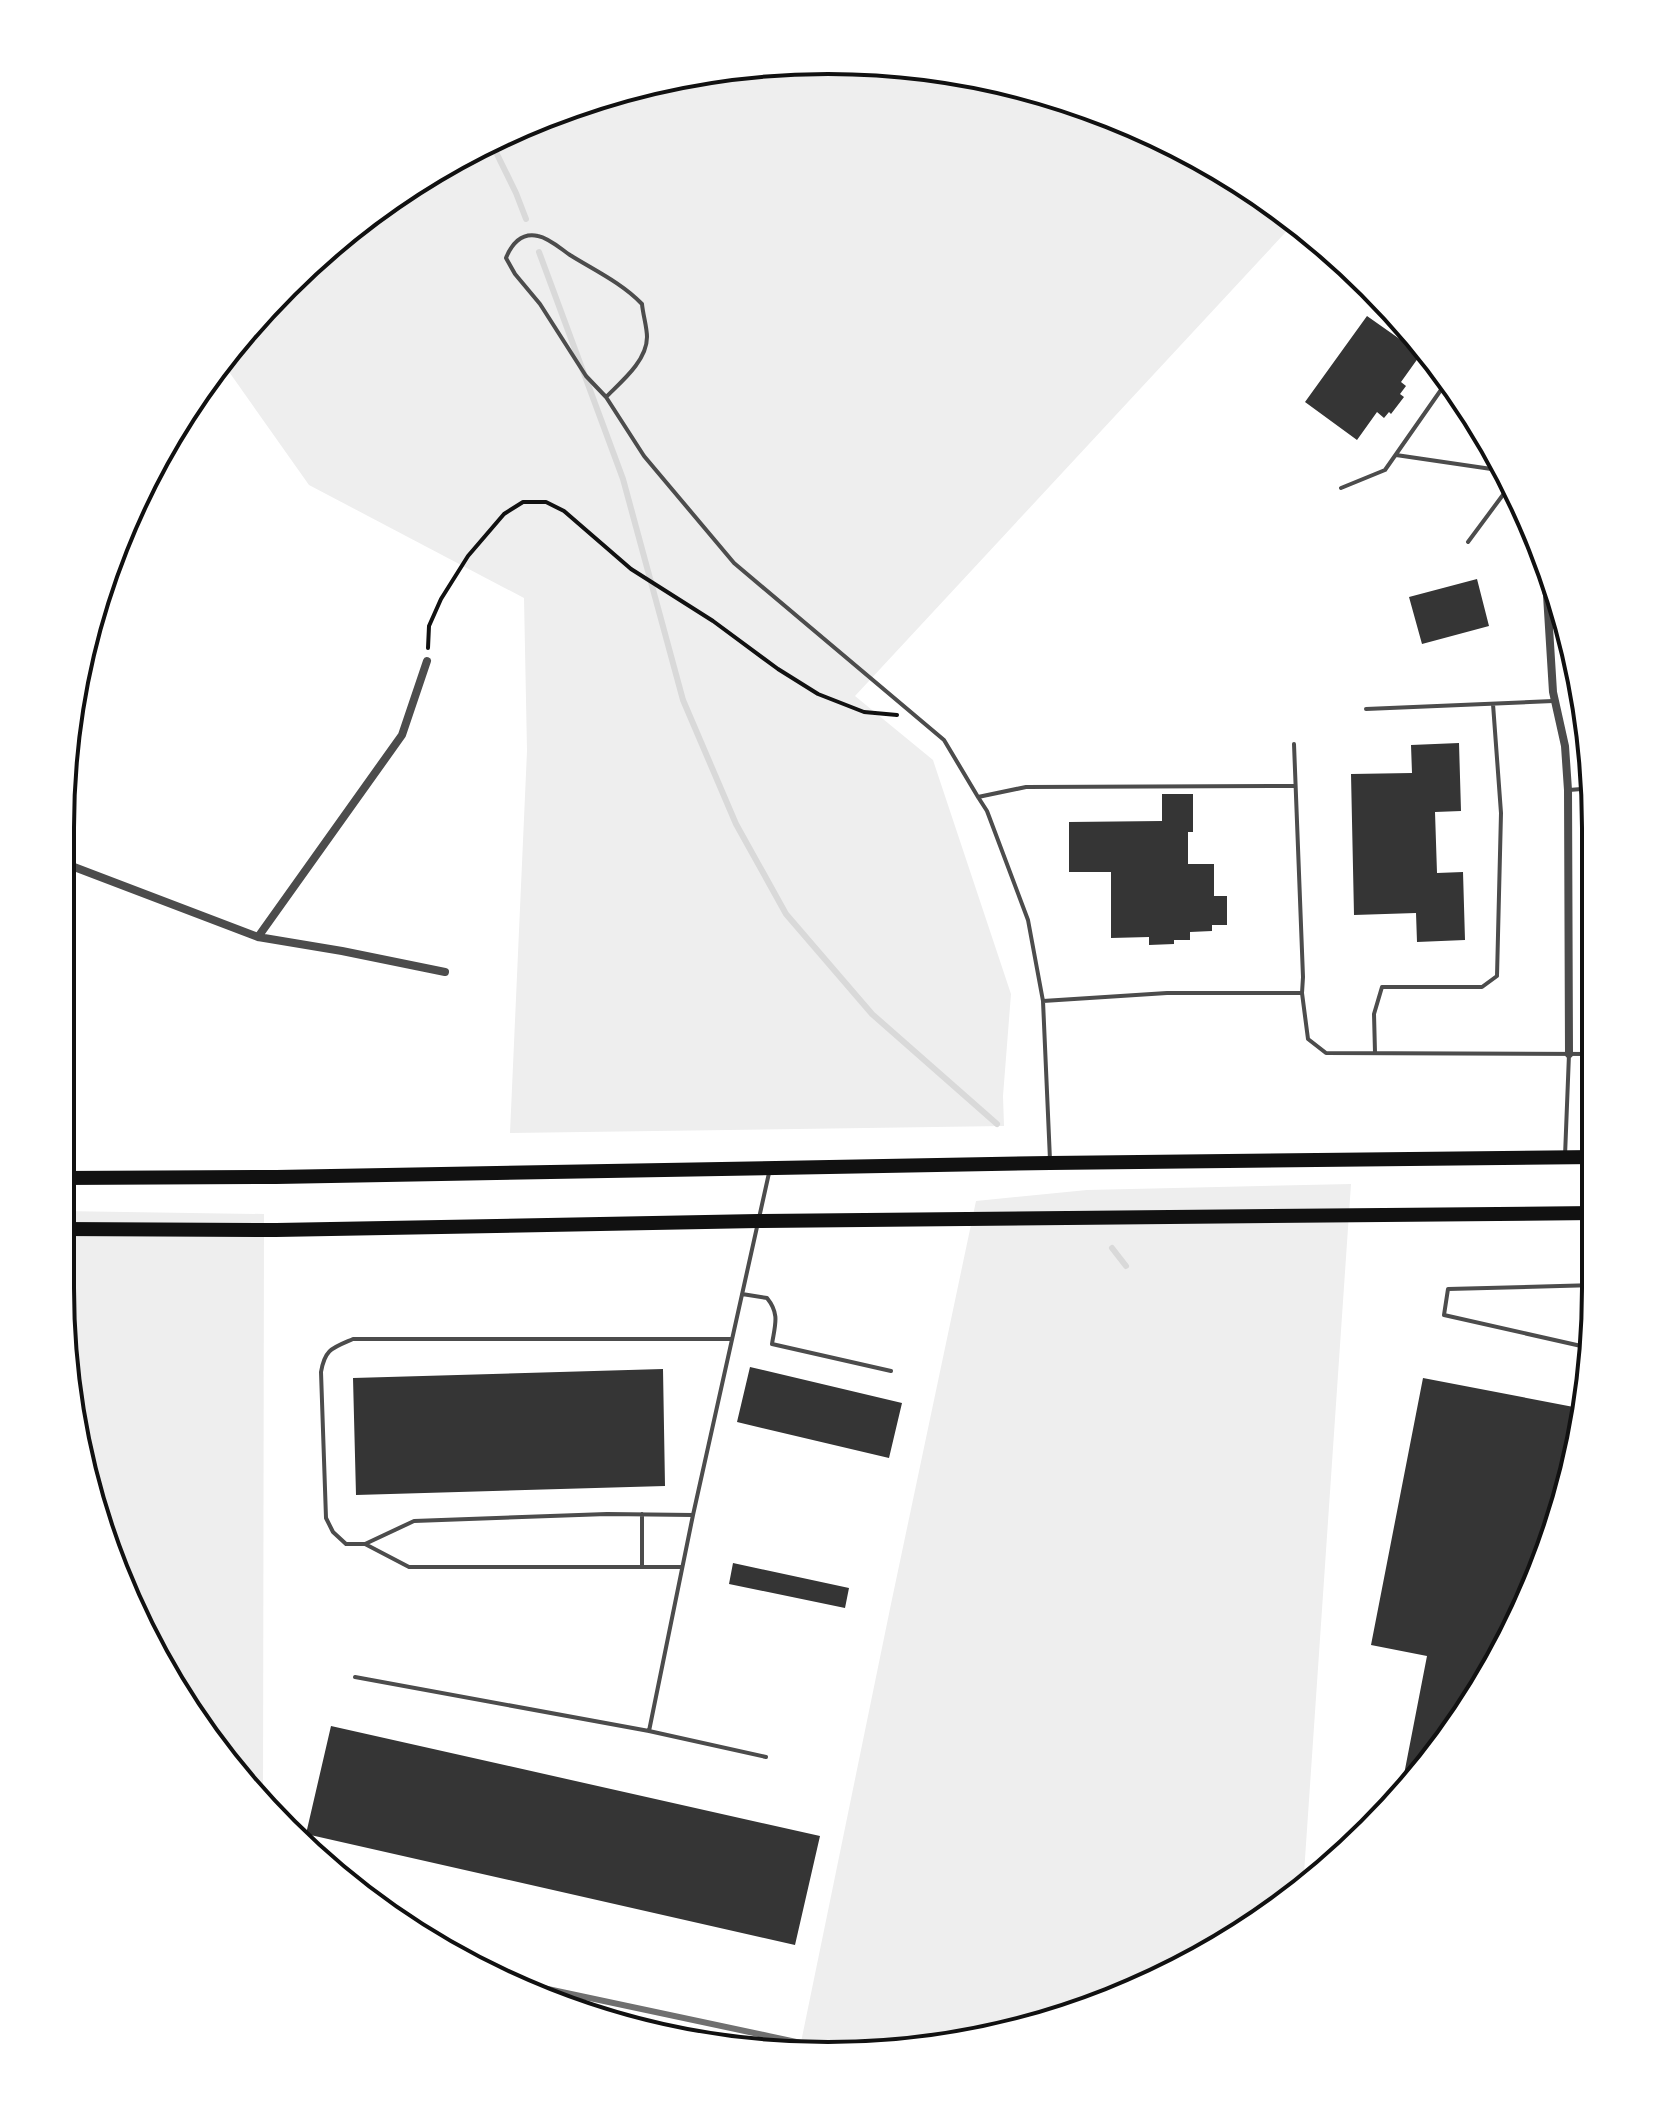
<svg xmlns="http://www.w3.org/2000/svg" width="1656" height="2116" viewBox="0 0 1656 2116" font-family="'Exo 2',sans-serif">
  <rect width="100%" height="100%" fill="#fff"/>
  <!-- green -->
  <path fill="#eee" d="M878,62L1026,86L1167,139L1297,220L855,696L933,760L1011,994L1003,1096L1004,1126L510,1133L527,751L524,598L309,485L220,359L321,251L444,163L581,101L727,67Z
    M1351,1184L1303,1888L1212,1953L1027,2030L828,2056L799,2052L891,1604L976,1201L1087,1190Z
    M60,1211L264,1214L263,1803L163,1672L86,1487L60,1288Z"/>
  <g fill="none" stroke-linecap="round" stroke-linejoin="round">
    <!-- stream -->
    <path stroke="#d9d9d9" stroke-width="6" d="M491,142L516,193L526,219
      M539,252L623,479L683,700L736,824L786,914L872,1014L997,1124
      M1112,1248L1126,1266"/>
  </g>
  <!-- building -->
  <path fill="#353535" d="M1367,316L1421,354L1401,382L1406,386L1400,394L1404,397L1391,414L1389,412L1384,418L1377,412L1357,440L1305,402Z
    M1477,579L1489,626L1422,644L1409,597Z
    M1459,743L1461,811L1435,812L1437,873L1463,872L1465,940L1417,942L1416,913L1354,915L1351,774L1412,773L1411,745Z
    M1162,794H1193V832H1188V864H1214V896H1227V925H1212V931L1190,932V940H1174V944L1149,945V937L1111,938V872H1069V822L1162,821Z
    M750,1367L902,1403L889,1458L737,1422Z
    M663,1369L665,1486L356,1495L353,1378Z
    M1423,1378L1584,1409L1581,1437L1538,1581L1466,1715L1401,1790L1427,1656L1371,1645Z
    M733,1563L849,1588L845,1608L729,1584Z
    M331,1726L820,1836L795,1945L306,1834Z"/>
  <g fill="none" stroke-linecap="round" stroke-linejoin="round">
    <!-- path -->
    <path stroke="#111" stroke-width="4" d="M428,648L429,626L441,599L468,556L504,514L523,502H546L564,511L631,569L713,621L778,669L818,694L864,712L897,715"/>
    <!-- service -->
    <path stroke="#4c4c4c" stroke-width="4" d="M606,397C621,382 647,361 647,337C647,327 643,315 642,304C622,283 594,270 570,255C561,249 549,238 538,236C521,232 511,245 506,258L515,274L540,304L586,376L606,397L644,456L734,563L944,740L978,797L987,811L1028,920L1043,1001L1050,1160
      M1396,455L1505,471
      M1341,488L1385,470L1443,387
      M1468,542L1511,484
      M1366,709L1553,701
      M1294,744L1303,977L1302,993L1308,1039L1326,1053L1595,1054
      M1569,790L1594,788
      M978,797L1026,787L1295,786
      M1043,1001L1167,993H1302
      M1375,1052L1374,1014L1382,987H1482L1497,976L1501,813L1493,704
      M1565,1156L1569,1054
      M742,1294L767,1298C780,1314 775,1325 772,1344L891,1371
      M1590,1348L1444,1315L1448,1289L1596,1285
      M642,1514V1567
      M365,1544L414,1521L607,1514L693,1515
      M682,1567H409L365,1544H346L333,1532L326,1518L321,1372C325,1349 332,1348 353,1339H732
      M355,1677L649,1731L693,1515L769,1173
      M649,1731L766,1757"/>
    <!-- minor -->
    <path stroke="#4c4c4c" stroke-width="8" d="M1533,532L1547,595L1553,692L1565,746L1568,790L1569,1054
      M61,862L258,937L342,951L445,972
      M258,937L402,735L427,661"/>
    <!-- primary -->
    <path stroke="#111" stroke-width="14" d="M60,1178L276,1177L1050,1163L1596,1157
      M60,1229L276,1230L758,1221L1596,1213"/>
    <!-- rail -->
    <path stroke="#707070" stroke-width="6" d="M510,1981L848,2053"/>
  </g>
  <!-- crop -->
  <path d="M0 0H1656V2116H0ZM828 74H828A754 754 0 0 1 1582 828V1288A754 754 0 0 1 828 2042H828A754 754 0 0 1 74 1288V828A754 754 0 0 1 828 74Z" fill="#fff" fill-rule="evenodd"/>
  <path fill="none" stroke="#111" stroke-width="4" d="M828 74H828A754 754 0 0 1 1582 828V1288A754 754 0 0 1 828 2042H828A754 754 0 0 1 74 1288V828A754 754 0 0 1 828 74Z"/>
</svg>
